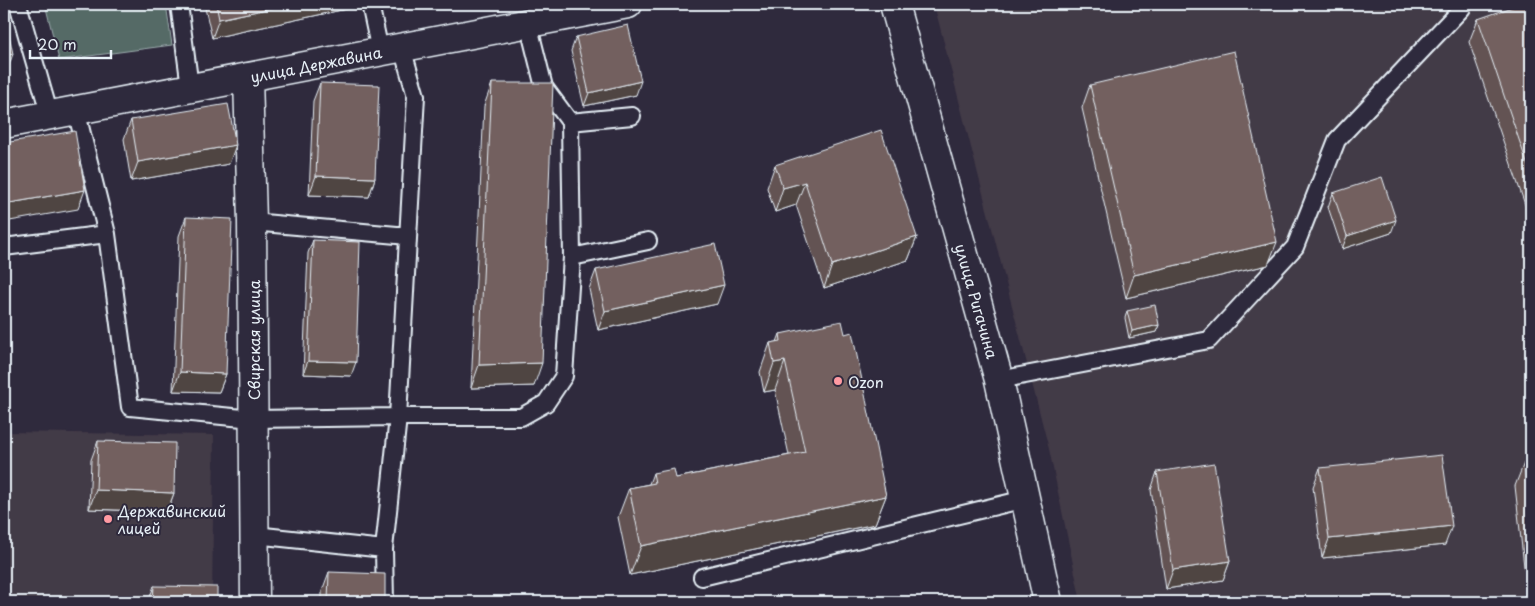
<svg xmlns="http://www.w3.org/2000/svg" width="1535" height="606" viewBox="0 0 1535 606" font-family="'Playpen Sans',sans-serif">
  <rect width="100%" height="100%" fill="#2f2a3d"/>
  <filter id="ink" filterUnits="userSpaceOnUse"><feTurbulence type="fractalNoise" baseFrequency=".02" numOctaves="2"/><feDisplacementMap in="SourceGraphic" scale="10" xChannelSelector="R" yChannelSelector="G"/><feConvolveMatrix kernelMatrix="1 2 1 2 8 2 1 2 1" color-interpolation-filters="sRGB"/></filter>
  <g filter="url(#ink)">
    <!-- built -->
    <path fill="#433a47" d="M934,4H1531V602H1081L1049,449Z
      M4,432L214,435L212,602H4Z"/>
    <!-- green -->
    <path fill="#546a66" stroke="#9eaeaf" d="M45,4H166L172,45L59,60Z"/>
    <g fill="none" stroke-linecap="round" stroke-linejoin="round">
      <defs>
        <path id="service" d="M18,4L50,116
          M179,4L190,87
          M370,4L380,51
          M402,48L416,96L398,417H521L546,403L564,376L572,257L570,122L544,87L528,23
          M76,110L107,234L130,407L253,419L398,417L384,549L385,602
          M570,122L632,116
          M252,222L408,236
          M4,247L107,234
          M572,257L648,241
          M999,380L1209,340L1295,247L1337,140L1462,8
          M255,535L384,549
          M702,577L1025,499"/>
        <path id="minor" d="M248,77L252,222L255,602
          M4,124L628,4"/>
        <path id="secondary" d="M894,4L999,380L1048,602"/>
      </defs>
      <!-- service casing -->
      <use href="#service" stroke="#e8f1f8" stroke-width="20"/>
      <!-- minor casing -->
      <use href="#minor" stroke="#e8f1f8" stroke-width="31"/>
      <!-- secondary casing -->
      <use href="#secondary" stroke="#e8f1f8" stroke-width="31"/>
      <!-- service -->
      <use href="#service" stroke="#2f2a3d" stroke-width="16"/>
      <!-- minor -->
      <use href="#minor" stroke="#2f2a3d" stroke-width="28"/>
      <!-- secondary -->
      <use href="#secondary" stroke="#2f2a3d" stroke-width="28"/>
    </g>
    <!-- wall -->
    <path fill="#635352" stroke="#e8f1f8" d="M204,4H348L346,9L212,38Z
      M1531,9V222L1469,42L1478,19Z
      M576,37L636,95L584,106L571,51Z
      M320,83L375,178L369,197L309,195L313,101Z
      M492,83L534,386L471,388L484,106Z
      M1090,85L1268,265L1126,298L1082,108Z
      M131,120L229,164L131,181L124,139Z
      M775,165L917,237L908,260L824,288L796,205L775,212L767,188Z
      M1333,193L1391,233L1342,249L1328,207Z
      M186,217L226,374L219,392L173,391L179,236Z
      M313,240L351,376L303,374L308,253Z
      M596,270L717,304L598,330L589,289Z
      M1127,311L1159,325L1156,332L1129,338L1125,318Z
      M780,334H845L886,496L875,524L630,575L618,517L629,488L649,484L653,473L676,478L789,455L775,390L764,392L760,372L770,343L777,342Z
      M98,441L174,493L167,512L89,509L91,460Z
      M1531,462V602H1528L1515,486L1524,463Z
      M1320,468L1445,545L1322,558L1313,487Z
      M1157,472L1230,561L1223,580L1166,589L1151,490Z
      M329,572L385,602H322V591Z
      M154,586L217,602H148Z"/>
    <!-- shaded-wall -->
    <path fill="#504442" stroke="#e8f1f8" d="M291,4H348L346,9L212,38L219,19Z
      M13,54L6,73L4,74V56Z
      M641,81L636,95L584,106L589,93Z
      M236,145L229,164L131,181L138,162Z
      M316,176L375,178L369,197L309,195Z
      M805,182L796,205L775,212L783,188Z
      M85,190L78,209L4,222V204Z
      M1396,220L1391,233L1342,249L1347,236Z
      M917,237L908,260L824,288L832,265Z
      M1277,242L1268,265L1126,298L1134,275Z
      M724,285L717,304L598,330L605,311Z
      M1159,325L1156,332L1129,338L1132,331Z
      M308,361L356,362L351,376L303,374Z
      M785,361L775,390L764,392L774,363Z
      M542,363L534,386L471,388L479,365Z
      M180,372L226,374L219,392L173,391Z
      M96,490L174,493L167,512L89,509Z
      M886,496L875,524L630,575L641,546Z
      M1452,526L1445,545L1322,558L1329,539Z
      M1230,561L1223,580L1166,589L1173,570Z"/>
    <!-- building -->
    <path fill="#73615f" stroke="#e8f1f8" d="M216,4H291L219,19Z
      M1521,4H1529L1531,9V175L1478,19Z
      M4,10L13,54L4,56Z
      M628,25L641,81L589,93L576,37Z
      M1234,51L1277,242L1134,275L1090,85Z
      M320,83L379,85L375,178L316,176Z
      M492,83H553L542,363L479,365Z
      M228,104L236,145L138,162L131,120Z
      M881,130L917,237L832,265L805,182L783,188L775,165Z
      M75,131L85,190L4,204V143Z
      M1382,177L1396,220L1347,236L1333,193Z
      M186,217L232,219L226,374L180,372Z
      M313,240L360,242L356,362L308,361Z
      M715,244L724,285L605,311L596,270Z
      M1155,305L1159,325L1132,331L1127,311Z
      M842,321L845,334L852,332L886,496L641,546L629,488L655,483L653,473L674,469L676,478L805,452L785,361L774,363L770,343L781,341L780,334Z
      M98,441L175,443L174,493L96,490Z
      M1442,455L1452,526L1329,539L1320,468Z
      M1531,462V530L1524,463Z
      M1214,463L1230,561L1173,570L1157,472Z
      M329,572L385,574V602H328Z
      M154,586L217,587V602H153Z"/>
  </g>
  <!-- markers -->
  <g fill="#ff9aa2" stroke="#2f2a3d" stroke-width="2">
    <circle cx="838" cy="381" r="5"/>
    <circle cx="108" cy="519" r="5"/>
  </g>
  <g text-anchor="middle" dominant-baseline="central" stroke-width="4" stroke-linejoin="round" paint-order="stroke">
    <!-- street labels -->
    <g font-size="15" fill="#e8f1f8" stroke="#2f2a3d">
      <text transform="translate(316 64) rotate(-11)">улица Державина</text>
      <text transform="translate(977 301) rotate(74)">улица Ригачина</text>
      <text transform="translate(253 340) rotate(-90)">Свирская улица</text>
    </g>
    <!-- poi labels -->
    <g font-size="15" fill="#e8f1f8" stroke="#2f2a3d" text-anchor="start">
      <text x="848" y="381">Ozon</text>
      <text x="118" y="510">Державинский<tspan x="118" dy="17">лицей</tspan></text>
    </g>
  </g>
  <!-- margin -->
  <rect width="1535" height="606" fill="none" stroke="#2f2a3d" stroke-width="20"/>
  <rect x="10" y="10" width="1515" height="586" fill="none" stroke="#e8f1f8" stroke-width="2" filter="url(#ink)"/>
  <!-- scale -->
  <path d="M30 50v8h81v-8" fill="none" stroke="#e8f1f8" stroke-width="2.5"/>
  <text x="38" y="50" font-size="15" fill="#e8f1f8" stroke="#2f2a3d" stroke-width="4" paint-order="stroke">20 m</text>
</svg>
